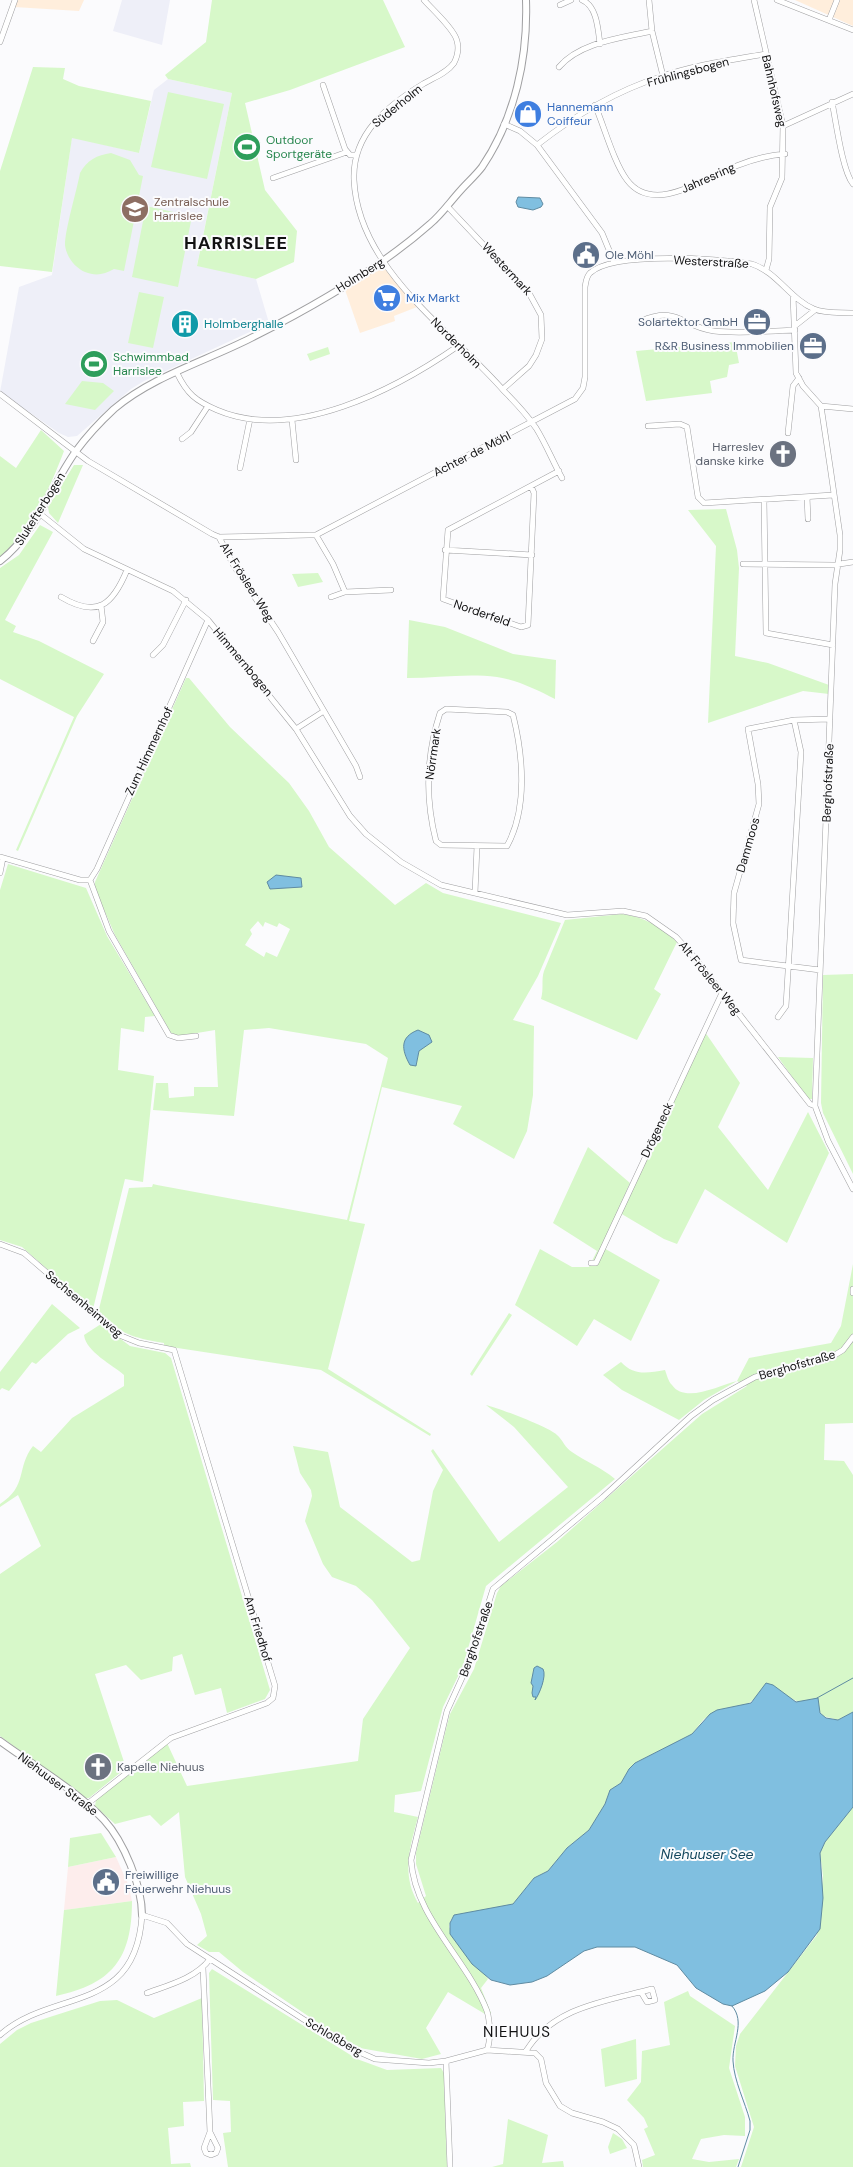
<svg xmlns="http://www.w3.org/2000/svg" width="853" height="2167" viewBox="0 0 853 2167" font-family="'DM Sans',sans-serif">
  <rect width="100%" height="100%" fill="#fbfbfd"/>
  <!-- commercial -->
  <path fill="#ffeedc" d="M17,0H84L79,11L14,7Z
    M795,0H853V26Z
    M383,265L417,307L394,316L395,321L360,333L344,287Z"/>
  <!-- industrial -->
  <path fill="#fdedec" d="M116,1857L128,1884L132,1901L64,1910L68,1867Z"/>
  <!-- built -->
  <path fill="#eeeff8" d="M122,0H170L162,45L113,31Z
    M168,79L232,93L197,265L256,279L269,323L144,381L131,389L77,436L68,437L59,433L0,392L19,287L52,275L72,137L139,153L154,90Z"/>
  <!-- green -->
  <path fill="#d7f8c9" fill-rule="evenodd" d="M212,0H383L405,47L290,90L245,103L265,190L297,231L294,262L256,279L197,266L232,93L168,79L165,75L206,42Z
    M33,67L65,68L63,79L79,86L151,101L139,153L72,138L52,272L0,266V171Z
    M168,92L224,104L207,179L151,167Z
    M111,153L130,160L139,175L143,176L124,271L114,269C104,275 95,276 85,272C75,268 66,256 65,245C65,229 77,190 80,173C87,160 97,155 111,153Z
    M146,206L192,216L178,287L132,277Z
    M139,292L164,297L153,348L128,343Z
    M735,342L739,363L729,365L727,377L710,381L712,393L646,401L636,351Z
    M328,347L330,354L310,361L307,354Z
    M82,381L103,383L114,391L95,410L65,404Z
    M41,430L64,451C50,488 31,531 0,557V456L16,468Z
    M74,465H83L58,523L49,513L48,507Z
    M726,509L737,550L739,568L735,656L768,663L829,685V694L803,691L708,723L716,546L688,510Z
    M40,525L53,532L5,620L16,626L13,632L39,641L104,674L77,716L18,851L16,850L74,717L0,679V568L19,555Z
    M318,573L323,582L298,587L292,574Z
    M409,620L445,627L513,654L556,660L555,699C537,690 517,680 497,677C467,673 437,678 407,678Z
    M186,678H189L230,727L289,783L309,811L329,847L395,905L426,883L443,893L561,923L538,976L513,1020L534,1026L533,1095L527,1131L514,1159L453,1124L462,1106L382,1087L349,1221L365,1224L328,1369L431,1434L430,1436L321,1370L171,1347L164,1345V1343C130,1337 124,1335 98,1313L129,1188L149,1187H152L153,1184L157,1185L347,1220L388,1058L366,1044L269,1028L244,1030L234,1116L153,1110L156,1083H168L169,1098L194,1096V1087H218L215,1030L179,1036L171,1033L115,935L95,889V882ZM258,921L263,927L265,922L277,927L279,923L290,929L277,957L266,952L264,957L245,945L252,934L250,930ZM418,1030L432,1041L419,1051L416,1066Z
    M8,864L86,888L107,936L155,1016L145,1017L144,1032L121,1028L118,1070L154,1076L143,1182L125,1179L93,1309L22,1247L0,1240V890Z
    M622,914C645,917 661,927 677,942L654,989L661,994L637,1040L541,999C544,988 541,980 544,971L565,920Z
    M853,974V1174L823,1113L821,1103L823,975Z
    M705,1032L740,1083L718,1127L768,1190L808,1112L829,1153L787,1243L705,1189L677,1244L664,1239L620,1213Z
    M778,1057L813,1058L812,1099H808Z
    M588,1147L630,1183L602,1247L660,1280L631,1341L594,1319L577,1346L515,1305L540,1249L572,1267H589L597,1251L553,1223Z
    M853,1264V1423L825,1424L824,1460L844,1461L853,1475V1712L838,1720L823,1716L811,1699L801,1703L786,1696L754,1699L745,1706L718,1710L704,1719L692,1734L635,1763L629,1769L621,1783L610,1790L605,1804L589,1830L567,1848L548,1871L534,1878L513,1904L451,1919L449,1927L488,1979L481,1988L491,2013L485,2014L448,1992L426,2028L441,2054L422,2059L354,2047L243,1972L219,1952H209L197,1945L207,1936L201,1914L185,1877L179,1812L161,1826L150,1815L115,1824L95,1806L96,1800L167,1743L187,1786L358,1761L363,1719L410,1648L372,1600L356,1586L332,1577L323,1564L305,1521L312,1496L311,1490L300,1473L293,1446L328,1452L340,1507L412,1562L420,1560L433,1491L443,1470L431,1451L433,1449L499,1542L568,1487L514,1427L486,1405C498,1408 549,1427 557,1435C563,1440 565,1448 572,1452C586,1462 601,1467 615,1479L486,1586L463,1666L443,1707L421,1791L395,1795L394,1812L418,1817C410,1847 401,1874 418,1903L426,1896L416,1864V1853L446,1729L450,1714L474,1669L497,1593L501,1586L557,1542L702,1414L747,1386L737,1381L704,1400L679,1420L622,1390L603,1375L621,1362C634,1376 647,1373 665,1370C667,1375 668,1381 672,1385C685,1404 720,1385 737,1381L749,1358L831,1343L841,1326Z
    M52,1304L80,1328L68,1334L36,1364L32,1362L9,1391L2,1388L0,1390V1372Z
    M509,1313L512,1315L472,1376L470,1374Z
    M101,1324L130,1346L165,1353L171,1358L270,1690L265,1699L227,1713L221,1688L195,1695L182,1654L173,1657L172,1671L141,1680L126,1665L95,1674L126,1768L89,1798H85L0,1736V1574L41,1546L18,1495L0,1507V1504C28,1486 16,1468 33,1446L41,1452L72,1418L124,1386V1375C113,1365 86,1352 84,1335Z
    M853,1807V2167H741L754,2127L735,2066L736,2046L740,2034L817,1935L823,1876L820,1853L825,1842Z
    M101,1833L116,1857L68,1867L70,1838Z
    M132,1901C132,1959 112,1984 56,1996L64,1910Z
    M212,1969L357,2059L387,2070L441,2068L444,2073L447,2167H228L223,2133L231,2132L230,2101L213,2100L209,1973Z
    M688,1991L690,1996L735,2026L729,2068L745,2117V2136L724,2135L701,2139L692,2159L709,2162L739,2159L736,2167H643L642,2160L655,2155L644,2129L648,2127L644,2118L627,2100L641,2082L642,2051L670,2045L664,2002Z
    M202,1998L204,2101L183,2102L184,2126L168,2128L171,2164L190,2163L191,2167H0V2044L17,2030L31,2023L100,2001L117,2000L154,2018Z
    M636,2039L637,2079L605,2087L601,2049Z
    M508,2119L548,2135L542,2163L563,2161L564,2167H492L503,2164Z
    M613,2133L622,2139L627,2148L610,2154L608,2147Z"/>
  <!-- water -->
  <path fill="#80bfe0" stroke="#5f8ba2" d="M518,197L540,198L543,204L541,207L533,210L518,207L516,202Z
    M276,875L301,878L302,887L270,889L267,882Z
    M418,1030L429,1035L432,1042L419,1051L416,1066L410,1065C401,1049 400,1037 418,1030Z
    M537,1666L543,1669C547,1676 539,1695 535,1700L536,1697H533L532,1693L533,1686L531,1683L534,1668Z
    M766,1683L773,1685L796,1702L818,1698L820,1713L826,1718L838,1720L853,1712V1807L825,1842L820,1853L823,1898L820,1929L788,1972L765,1991L732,2006L723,2004L696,1988L677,1965L635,1947H597L584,1951L547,1976L532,1982L510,1985L491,1980L472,1964L450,1934V1923L454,1915L513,1904L534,1878L548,1871L567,1848L589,1830L605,1804L610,1790L621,1783L629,1769L635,1763L692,1734L710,1714L717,1710L751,1703Z"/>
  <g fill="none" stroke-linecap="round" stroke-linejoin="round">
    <!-- stream -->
    <path stroke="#5f8ba2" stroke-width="1" d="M817,1698L853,1678
      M732,2006C746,2022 732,2042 733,2061C734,2081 745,2102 750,2121V2130L738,2167"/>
    <defs>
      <path id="minor" d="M424,0C432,9 455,30 457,41C459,48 457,57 454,63C447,73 433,78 423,84C387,106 352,134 354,180C358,269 451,330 504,391C515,402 527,415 536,428C546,444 553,462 562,478
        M582,0C597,6 598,29 600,44
        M649,0L652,31L663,76
        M754,0L783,126L782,178L770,207L769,259L766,270
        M777,0L853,30
        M560,5L571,0
        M829,20L837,0
        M0,42L15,0
        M559,67C580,42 622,38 652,31
        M323,85L345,149L350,155H355
        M832,102C836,121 842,170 853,184
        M595,105C604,126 614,163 627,180C654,216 706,177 736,166C751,160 768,155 785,154
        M504,124L520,131L537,145L602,233L614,262
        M783,126L853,94
        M537,145C574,116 616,91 660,77C694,65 730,60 765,54
        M273,178L347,152
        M447,206L529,293L541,315L542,339L536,355L529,366L503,389
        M793,295L796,373L803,386L821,406L830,466L840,535V550L835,584L815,1106L828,1141L853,1189
        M641,321C678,305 682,327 714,331C740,334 769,331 795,330
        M796,325L815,310
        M177,373C187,394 196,401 217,410C294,443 396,389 458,346
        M0,394L88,461L212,534L219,537L309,535H316L575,399L583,388L585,377V287C586,282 586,277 590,273C614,251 719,259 752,264C777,272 790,299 814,309C826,314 841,312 853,313
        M821,406L853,409
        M292,420L296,460
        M648,426L680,424L687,427L698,497L704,503L833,495
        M788,433L793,386L799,378
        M182,439L191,432L208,406
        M240,468L250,419
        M531,486L534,493L528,625L521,627L443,599L448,530L559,471
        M807,497L808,519
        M764,500L766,633L833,645
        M39,513L84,549L173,591L208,620L296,729L350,816L366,834L401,862L441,885L567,915L623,911L646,916L676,937L695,958L810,1104L815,1106
        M316,535L333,564L345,592
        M219,537L234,566L278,632L324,711L356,766L360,777
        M445,550L532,555
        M743,564L833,565L853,562
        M61,597C98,619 113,604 127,570
        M331,597L345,592L391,590
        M93,641L103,622L101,605
        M153,655L163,645L186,600
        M446,709L507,712L513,715C523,755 528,808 507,846L441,845L436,841C425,798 426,756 440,713Z
        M296,729L324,711
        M0,857L80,880H90
        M0,873L3,858
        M90,880L97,869L208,620
        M90,880L109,931L169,1035L178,1038L196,1036
        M475,893L477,846
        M820,970L741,960L733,923L734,893L759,804L758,784L748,729L794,720L830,719
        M778,1017L786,1006L801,752L794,720
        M0,1244L24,1253L119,1335L139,1343L174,1350L275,1686L273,1698L267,1703L171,1738L86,1805
        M591,1263H596L722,993
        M853,1289V1293
        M203,1968L210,2132L204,2148L206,2153L211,2155L216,2153L218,2148L210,2132
        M147,1993C169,1985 196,1978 210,1959
        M0,2035C53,1988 136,2015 142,1915L167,1923L187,1944L303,2019L350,2048L375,2059L429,2063L446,2061L487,2050L535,2053L541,2059L546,2083L560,2106L572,2113L603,2122L618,2129L634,2145L639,2167
        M487,2050C491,2040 490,2021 487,2011C467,1959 415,1918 411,1860L447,1711L471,1658L493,1589L603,1497L691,1416L713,1400L755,1377L830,1358L843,1350L853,1337
        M526,2051C553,2007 606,2001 652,1989L655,2000L647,2002L641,1992
        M446,2061L450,2167"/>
      <path id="tertiary" d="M0,561C36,534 50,487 76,451C87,436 100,422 114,409C153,376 206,361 251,338C311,308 379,269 430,224C441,215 450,202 460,191C467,183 476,175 482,167C515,118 528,58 526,0
        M0,1741C34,1766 75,1789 104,1820C124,1842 142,1886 142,1915"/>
    </defs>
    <!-- minor casing -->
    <use href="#minor" stroke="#9f9fa1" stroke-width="6"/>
    <!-- tertiary casing -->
    <use href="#tertiary" stroke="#9f9fa1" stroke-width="8"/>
    <!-- minor -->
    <use href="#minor" stroke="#fff" stroke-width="5"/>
    <!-- tertiary -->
    <use href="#tertiary" stroke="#fff" stroke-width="6"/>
  </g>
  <!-- icons -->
  <defs>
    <symbol id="shop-disc" viewBox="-11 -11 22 22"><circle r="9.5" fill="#3f7fe0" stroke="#fbfbfd"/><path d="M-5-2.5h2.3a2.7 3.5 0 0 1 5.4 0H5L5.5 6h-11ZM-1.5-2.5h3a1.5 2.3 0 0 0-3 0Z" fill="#fff"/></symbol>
    <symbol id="stadium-disc" viewBox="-11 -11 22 22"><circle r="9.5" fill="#2e9e5b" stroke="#fbfbfd"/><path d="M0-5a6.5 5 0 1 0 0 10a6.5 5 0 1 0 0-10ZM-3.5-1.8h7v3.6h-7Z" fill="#fff"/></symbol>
    <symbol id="school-disc" viewBox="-11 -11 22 22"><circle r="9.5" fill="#8d6e63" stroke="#fbfbfd"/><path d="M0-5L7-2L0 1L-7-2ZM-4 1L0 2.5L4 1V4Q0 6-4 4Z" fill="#fff"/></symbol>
    <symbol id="civic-disc" viewBox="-11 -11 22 22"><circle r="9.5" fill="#5c6f8a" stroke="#fbfbfd"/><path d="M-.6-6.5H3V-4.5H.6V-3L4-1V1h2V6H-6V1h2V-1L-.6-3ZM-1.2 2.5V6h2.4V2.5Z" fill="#fff"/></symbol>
    <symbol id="supermarket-disc" viewBox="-11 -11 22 22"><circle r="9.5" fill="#3f7fe0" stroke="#fbfbfd"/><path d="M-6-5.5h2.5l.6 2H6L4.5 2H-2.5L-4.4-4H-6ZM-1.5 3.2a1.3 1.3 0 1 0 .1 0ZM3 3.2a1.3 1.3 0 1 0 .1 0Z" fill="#fff"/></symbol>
    <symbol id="office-disc" viewBox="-11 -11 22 22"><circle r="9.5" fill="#5c6f8a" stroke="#fbfbfd"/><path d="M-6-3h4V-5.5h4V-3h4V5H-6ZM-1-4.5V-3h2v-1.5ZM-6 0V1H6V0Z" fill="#fff"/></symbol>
    <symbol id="building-disc" viewBox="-11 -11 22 22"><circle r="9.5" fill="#0f9aa8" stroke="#fbfbfd"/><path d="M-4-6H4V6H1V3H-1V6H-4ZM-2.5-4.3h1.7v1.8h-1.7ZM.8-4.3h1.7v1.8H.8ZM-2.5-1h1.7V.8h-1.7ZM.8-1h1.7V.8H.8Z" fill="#fff"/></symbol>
    <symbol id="church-disc" viewBox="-11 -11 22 22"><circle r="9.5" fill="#6b7280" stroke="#fbfbfd"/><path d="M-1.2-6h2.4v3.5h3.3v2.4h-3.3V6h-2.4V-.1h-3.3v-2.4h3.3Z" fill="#fff"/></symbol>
  </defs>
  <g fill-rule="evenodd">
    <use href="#shop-disc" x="512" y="98" width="32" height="32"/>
    <use href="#stadium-disc" x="231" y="131" width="32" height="32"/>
    <use href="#school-disc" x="119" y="193" width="32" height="32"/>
    <use href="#civic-disc" x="570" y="239" width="32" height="32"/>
    <use href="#supermarket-disc" x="371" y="282" width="32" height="32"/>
    <use href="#office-disc" x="741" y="306" width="32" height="32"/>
    <use href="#building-disc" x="169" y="308" width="32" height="32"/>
    <use href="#office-disc" x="797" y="330" width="32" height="32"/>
    <use href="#stadium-disc" x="78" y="348" width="32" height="32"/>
    <use href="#church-disc" x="767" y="438" width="32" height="32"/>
    <use href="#church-disc" x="82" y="1751" width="32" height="32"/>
    <use href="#civic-disc" x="90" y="1866" width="32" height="32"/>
  </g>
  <g text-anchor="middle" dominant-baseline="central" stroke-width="4" stroke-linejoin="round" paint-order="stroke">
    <!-- street labels -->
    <g font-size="12" fill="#111112" stroke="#fbfbfd">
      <text transform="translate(688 72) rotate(-15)">Frühlingsbogen</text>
      <text transform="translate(774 91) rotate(77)">Bahnhofsweg</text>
      <text transform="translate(397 106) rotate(-39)">Süderholm</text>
      <text transform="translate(708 178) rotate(-24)">Jahresring</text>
      <text transform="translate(711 262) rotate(3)">Westerstraße</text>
      <text transform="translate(507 269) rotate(47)">Westermark</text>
      <text transform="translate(360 275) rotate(-32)">Holmberg</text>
      <text transform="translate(456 343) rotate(45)">Norderholm</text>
      <text transform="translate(472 454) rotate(-27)">Achter de Möhl</text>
      <text transform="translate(40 509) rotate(-58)">Slukefterbogen</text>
      <text transform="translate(247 582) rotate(58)">Alt Frösleer Weg</text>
      <text transform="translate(482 613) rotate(19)">Norderfeld</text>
      <text transform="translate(243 662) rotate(50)">Himmernbogen</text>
      <text transform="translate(149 751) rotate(-65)">Zum Himmernhof</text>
      <text transform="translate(433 754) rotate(-82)">Nörrmark</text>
      <text transform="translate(828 783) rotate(-88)">Berghofstraße</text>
      <text transform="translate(748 845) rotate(-74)">Dammoos</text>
      <text transform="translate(710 978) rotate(51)">Alt Frösleer Weg</text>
      <text transform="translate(657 1130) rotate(-65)">Drögeneck</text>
      <text transform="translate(84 1304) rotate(40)">Sachsenheimweg</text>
      <text transform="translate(797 1365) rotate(-16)">Berghofstraße</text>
      <text transform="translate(258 1629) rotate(73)">Am Friedhof</text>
      <text transform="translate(476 1639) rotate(-71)">Berghofstraße</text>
      <text transform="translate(58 1784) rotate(37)">Niehuuser Straße</text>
      <text transform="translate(334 2037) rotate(30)">Schloßberg</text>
    </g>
    <!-- shop labels -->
    <g font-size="12" fill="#366cbe" stroke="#fbfbfd" text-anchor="start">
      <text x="547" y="107">Hannemann<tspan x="547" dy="14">Coiffeur</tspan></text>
      <text x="406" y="298">Mix Markt</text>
    </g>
    <!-- leisure labels -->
    <g font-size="12" fill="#27864d" stroke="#fbfbfd" text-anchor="start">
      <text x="266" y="140">Outdoor<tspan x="266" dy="14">Sportgeräte</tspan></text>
      <text x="113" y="357">Schwimmbad<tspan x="113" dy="14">Harrislee</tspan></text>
    </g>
    <!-- education labels -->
    <g font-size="12" fill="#785e54" stroke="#fbfbfd" text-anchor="start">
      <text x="154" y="202">Zentralschule<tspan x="154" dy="14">Harrislee</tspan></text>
    </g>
    <!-- service labels -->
    <g font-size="12" fill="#4e5e75" stroke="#fbfbfd" text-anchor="start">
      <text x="605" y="255">Ole Möhl</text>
      <text x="738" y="322" text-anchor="end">Solartektor GmbH</text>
      <text x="794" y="346" text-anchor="end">R&amp;R Business Immobilien</text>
      <text x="125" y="1875">Freiwillige<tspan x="125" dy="14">Feuerwehr Niehuus</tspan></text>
    </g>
    <!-- culture labels -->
    <g font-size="12" fill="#0d838f" stroke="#fbfbfd" text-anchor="start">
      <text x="204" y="324">Holmberghalle</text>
    </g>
    <!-- worship labels -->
    <g font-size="12" fill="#5b616d" stroke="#fbfbfd" text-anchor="end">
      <text x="764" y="447">Harreslev<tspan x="764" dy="14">danske kirke</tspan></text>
      <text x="117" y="1767" text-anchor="start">Kapelle Niehuus</text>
    </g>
    <!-- water labels -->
    <g font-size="14" font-style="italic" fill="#15485f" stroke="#fbfbfd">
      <text x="707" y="1854">Niehuuser See</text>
    </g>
    <!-- quarter labels -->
    <g font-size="15" letter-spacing="1" fill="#111112" stroke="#fbfbfd">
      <text x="517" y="2032">NIEHUUS</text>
    </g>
    <!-- district labels -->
    <g font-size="18" font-weight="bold" letter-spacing="1" fill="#111112" stroke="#fbfbfd">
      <text x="236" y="243">HARRISLEE</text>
    </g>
  </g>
</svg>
